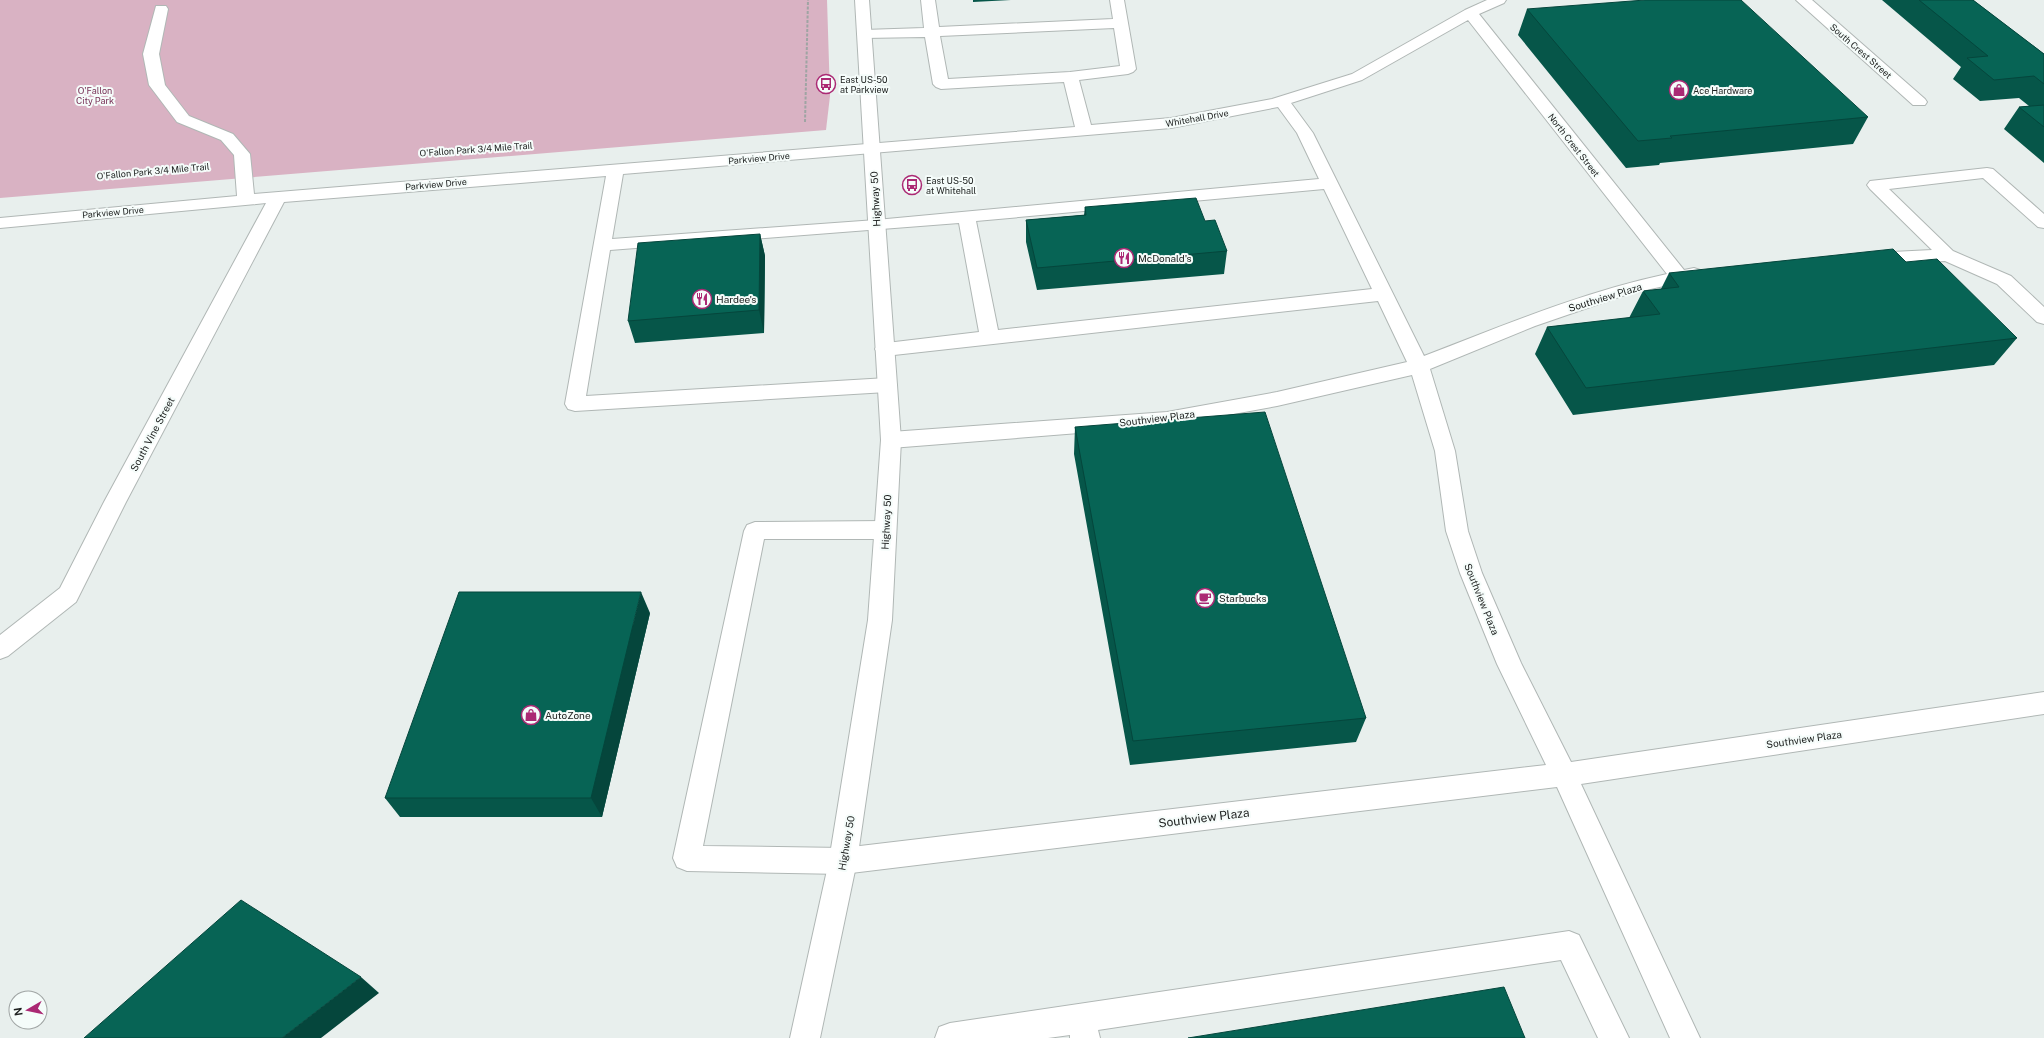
<svg xmlns="http://www.w3.org/2000/svg" width="2044" height="1038" viewBox="0 0 2044 1038" font-family="'Public Sans',sans-serif">
  <rect width="100%" height="100%" fill="#e8efed"/>
  <!-- green -->
  <path fill="#d9b2c3" d="M0,0H827L830,96L826,130L0,198Z"/>
  <g fill="none" stroke-linecap="round" stroke-linejoin="round">
    <defs>
      <path id="minor" d="M921,0H935L939,27L1113,19L1110,0H1124L1136,69L1133,72L1128,74L1079,80L1091,125L1171,118L1272,99L1352,74L1465,10L1487,0H1506L1504,3L1479,14L1684,270L1694,268L1700,270L1703,274L1700,278L1628,294L1535,326L1430,369L1455,451L1468,531L1482,573L1521,663L1571,762L2044,692V714L1581,784L1700,1038H1670L1557,787L843,874L687,871L677,867L673,858L744,531L747,525L755,522L885,521L893,524L896,530L893,536L885,539H764L703,846L843,848L1546,765L1497,664L1460,573L1446,531L1435,451L1412,375L1277,406L1167,426L891,448L884,445L881,440L884,435L891,432L1167,412L1277,392L1407,362L1378,301L885,356L878,354L875,349L878,344L979,332L959,223L610,250L586,396L887,378L894,380L897,385L894,390L887,392L575,411L568,409L565,404L606,176L284,202L126,502L76,602L8,656L0,659V635L60,588L104,502L266,203L0,228V218L237,196L234,155L221,140L177,122L149,85L143,54L156,6H166L168,9L159,54L165,85L189,116L233,134L250,154L254,194L1075,127L1064,82L941,89L936,87L933,84L925,37L864,38L859,37L857,34L859,31L864,30L924,28ZM1468,20L1667,274C1583,292 1504,325 1424,356L1313,133L1291,103L1362,80ZM1114,28L1120,66L1070,72L948,79L940,36ZM1278,107L1297,133L1319,179L876,220L612,239L623,174L1171,128ZM1324,189L1372,289L998,330L976,221Z
        M1796,0H1812L1925,99L1927,102L1925,105H1913Z
        M1987,168L1993,169L2044,214V228L2038,227L1983,178L1889,189L1953,251L2011,276L2044,307V324L2037,322L1997,284L1945,261L1872,265L1866,263L1863,259L1866,255L1872,253L1932,250L1870,189L1867,185L1870,181Z
        M1569,931L1579,935L1629,1038H1598L1561,960L1098,1030L1100,1038H1070V1035L1048,1038H935L939,1027L950,1023Z"/>
      <path id="major" d="M855,0H869L901,440L892,620L857,861L820,1038H790L829,861L868,620L881,440Z"/>
    </defs>
    <!-- minor casing -->
    <use href="#minor" stroke="#b0b7b5" stroke-width="2"/>
    <!-- major casing -->
    <use href="#major" stroke="#b0b7b5" stroke-width="2"/>
    <!-- path -->
    <path stroke="#9fa4a3" stroke-width="2" stroke-dasharray="3 1.5" stroke-linecap="butt" d="M805,122L808,0"/>
    <!-- minor -->
    <use href="#minor" fill="#fff" fill-rule="evenodd"/>
    <!-- major -->
    <use href="#major" fill="#fff" fill-rule="evenodd"/>
  </g>
  <!-- wall -->
  <path fill="#065649" d="M973,0H1011L973,2Z
    M1882,0H1973L2044,54V163L2004,129L2019,107L2029,106L2019,98L1980,101L1953,79L1961,67Z
    M1527,9L1868,117L1853,144L1660,163L1659,165L1626,168L1518,35Z
    M1085,207L1205,221L1227,251L1224,274L1037,290L1026,242V220L1084,215Z
    M760,234L765,256L764,333L635,343L628,321Z
    M1906,262L2017,338L1994,365L1573,415L1535,354L1547,327L1629,318L1643,291L1661,289L1669,273Z
    M1075,427L1366,718L1356,742L1130,765L1074,454Z
    M650,613L602,817H400L385,798Z"/>
  <!-- shaded-wall -->
  <path fill="#05463c" d="M760,234L765,256L764,333L759,310Z
    M641,592L650,613L602,817L591,798Z
    M361,977L379,993L321,1038H282Z"/>
  <!-- building -->
  <path fill="#076455" stroke="#05463c" d="M1645,0H1741L1868,117L1670,136L1672,138L1638,141L1527,9Z
    M1919,0H1973L2044,54V84L2034,76L1994,80L1967,58L1988,56Z
    M2044,105V127L2019,107Z
    M1196,198L1205,221L1215,220L1227,251L1037,268L1026,220L1086,215L1085,207Z
    M760,234L759,310L628,321L638,243Z
    M1893,249L1906,262L1937,259L2017,338L1586,388L1547,327L1660,314L1643,291L1679,287L1669,273Z
    M1265,412L1366,718L1133,741L1075,427Z
    M459,592H641L591,798H385Z
    M241,900L361,977L282,1038H84Z
    M1504,987L1525,1038H1188Z"/>
  <!-- icons -->
  <defs>
    <symbol id="bus-ring" viewBox="-11 -11 22 22"><circle r="9.5" fill="#f5fcfa" stroke="#ab2974" stroke-width="1.5"/><path d="M-5-6H5V4H4V6H2V4H-2V6H-4V4H-5ZM-3.5-4V0h7V-4ZM-3.5 1.2v1.5H-2V1.2ZM2 1.2v1.5H3.5V1.2Z" fill="#ab2974"/></symbol>
    <symbol id="shop-ring" viewBox="-11 -11 22 22"><circle r="9.5" fill="#f5fcfa" stroke="#ab2974" stroke-width="1.5"/><path d="M-5-2.5h2.3a2.7 3.5 0 0 1 5.4 0H5L5.5 6h-11ZM-1.5-2.5h3a1.5 2.3 0 0 0-3 0Z" fill="#ab2974"/></symbol>
    <symbol id="restaurant-ring" viewBox="-11 -11 22 22"><circle r="9.5" fill="#f5fcfa" stroke="#ab2974" stroke-width="1.5"/><path d="M-5-6h1v4h1v-4h1v4h1v-4h1v5L-1.5 .5V6h-2V.5L-5-1ZM5-6V6H3V1.5H1.5Q1.5-4 5-6Z" fill="#ab2974"/></symbol>
    <symbol id="cafe-ring" viewBox="-11 -11 22 22"><circle r="9.5" fill="#f5fcfa" stroke="#ab2974" stroke-width="1.5"/><path d="M-5.5-4.5H6V0H3Q3 3.5 0 3.5H-2.5Q-5.5 3.5-5.5 0ZM3-3.2v2h1.7v-2ZM-6 4.5H4V6H-6Z" fill="#ab2974"/></symbol>
  </defs>
  <g fill-rule="evenodd">
    <use href="#bus-ring" x="815" y="73" width="22" height="22"/>
    <use href="#shop-ring" x="1668" y="79" width="22" height="22"/>
    <use href="#bus-ring" x="901" y="174" width="22" height="22"/>
    <use href="#restaurant-ring" x="1113" y="247" width="22" height="22"/>
    <use href="#restaurant-ring" x="691" y="288" width="22" height="22"/>
    <use href="#cafe-ring" x="1194" y="587" width="22" height="22"/>
    <use href="#shop-ring" x="520" y="704" width="22" height="22"/>
  </g>
  <g text-anchor="middle" dominant-baseline="central" stroke-width="4" stroke-linejoin="round" paint-order="stroke">
    <!-- far-street labels -->
    <g font-size="9" fill="#202322" stroke="#f5fcfa">
      <text transform="translate(1861 51) rotate(41)">South Crest Street</text>
      <text transform="translate(1197 118) rotate(-10)">Whitehall Drive</text>
      <text transform="translate(1574 145) rotate(52)">North Crest Street</text>
      <text transform="translate(476 149) rotate(-4)">O'Fallon Park 3/4 Mile Trail</text>
      <text transform="translate(759 158) rotate(-5)">Parkview Drive</text>
      <text transform="translate(153 171) rotate(-5)">O'Fallon Park 3/4 Mile Trail</text>
      <text transform="translate(436 184) rotate(-5)">Parkview Drive</text>
      <text transform="translate(113 212) rotate(-5)">Parkview Drive</text>
    </g>
    <!-- far-poi labels -->
    <g font-size="9" fill="#202322" stroke="#f5fcfa" text-anchor="start">
      <text x="840" y="79">East US-50<tspan x="840" dy="10">at Parkview</tspan></text>
      <text x="1693" y="90">Ace Hardware</text>
      <text x="926" y="180">East US-50<tspan x="926" dy="10">at Whitehall</tspan></text>
    </g>
    <!-- far-park labels -->
    <g font-size="9" fill="#772f55" stroke="#f5fcfa">
      <text x="95" y="90">O'Fallon<tspan x="95" dy="10">City Park</tspan></text>
    </g>
    <!-- street labels -->
    <g font-size="10" fill="#202322" stroke="#f5fcfa">
      <text transform="translate(875 199) rotate(-93)">Highway 50</text>
      <text transform="translate(1605 297) rotate(-17)">Southview Plaza</text>
      <text transform="translate(1157 418) rotate(-7)">Southview Plaza</text>
      <text transform="translate(152 434) rotate(-62)">South Vine Street</text>
      <text transform="translate(886 522) rotate(-87)">Highway 50</text>
      <text transform="translate(1482 599) rotate(68)">Southview Plaza</text>
      <text transform="translate(1804 739) rotate(-8)">Southview Plaza</text>
      <text transform="translate(846 843) rotate(-80)">Highway 50</text>
    </g>
    <!-- poi labels -->
    <g font-size="10" fill="#202322" stroke="#f5fcfa" text-anchor="start">
      <text x="1138" y="258">McDonald's</text>
      <text x="716" y="299">Hardee's</text>
      <text x="1219" y="598">Starbucks</text>
      <text x="545" y="715">AutoZone</text>
    </g>
    <!-- near-street labels -->
    <g font-size="12" fill="#202322" stroke="#f5fcfa">
      <text transform="translate(1204 818) rotate(-7)">Southview Plaza</text>
    </g>
  </g>
  <!-- north arrow -->
  <g transform="translate(28 1010) rotate(261)"><circle r="19" fill="#f5fcfa" stroke="#a0a5a4"/>
  <path d="M0-3L7 15L0 10L-7 15Z" fill="#ab2974"/>
  <text y="-6" font-size="11" font-weight="bold" text-anchor="middle" fill="#202322">N</text>
  </g>
</svg>
